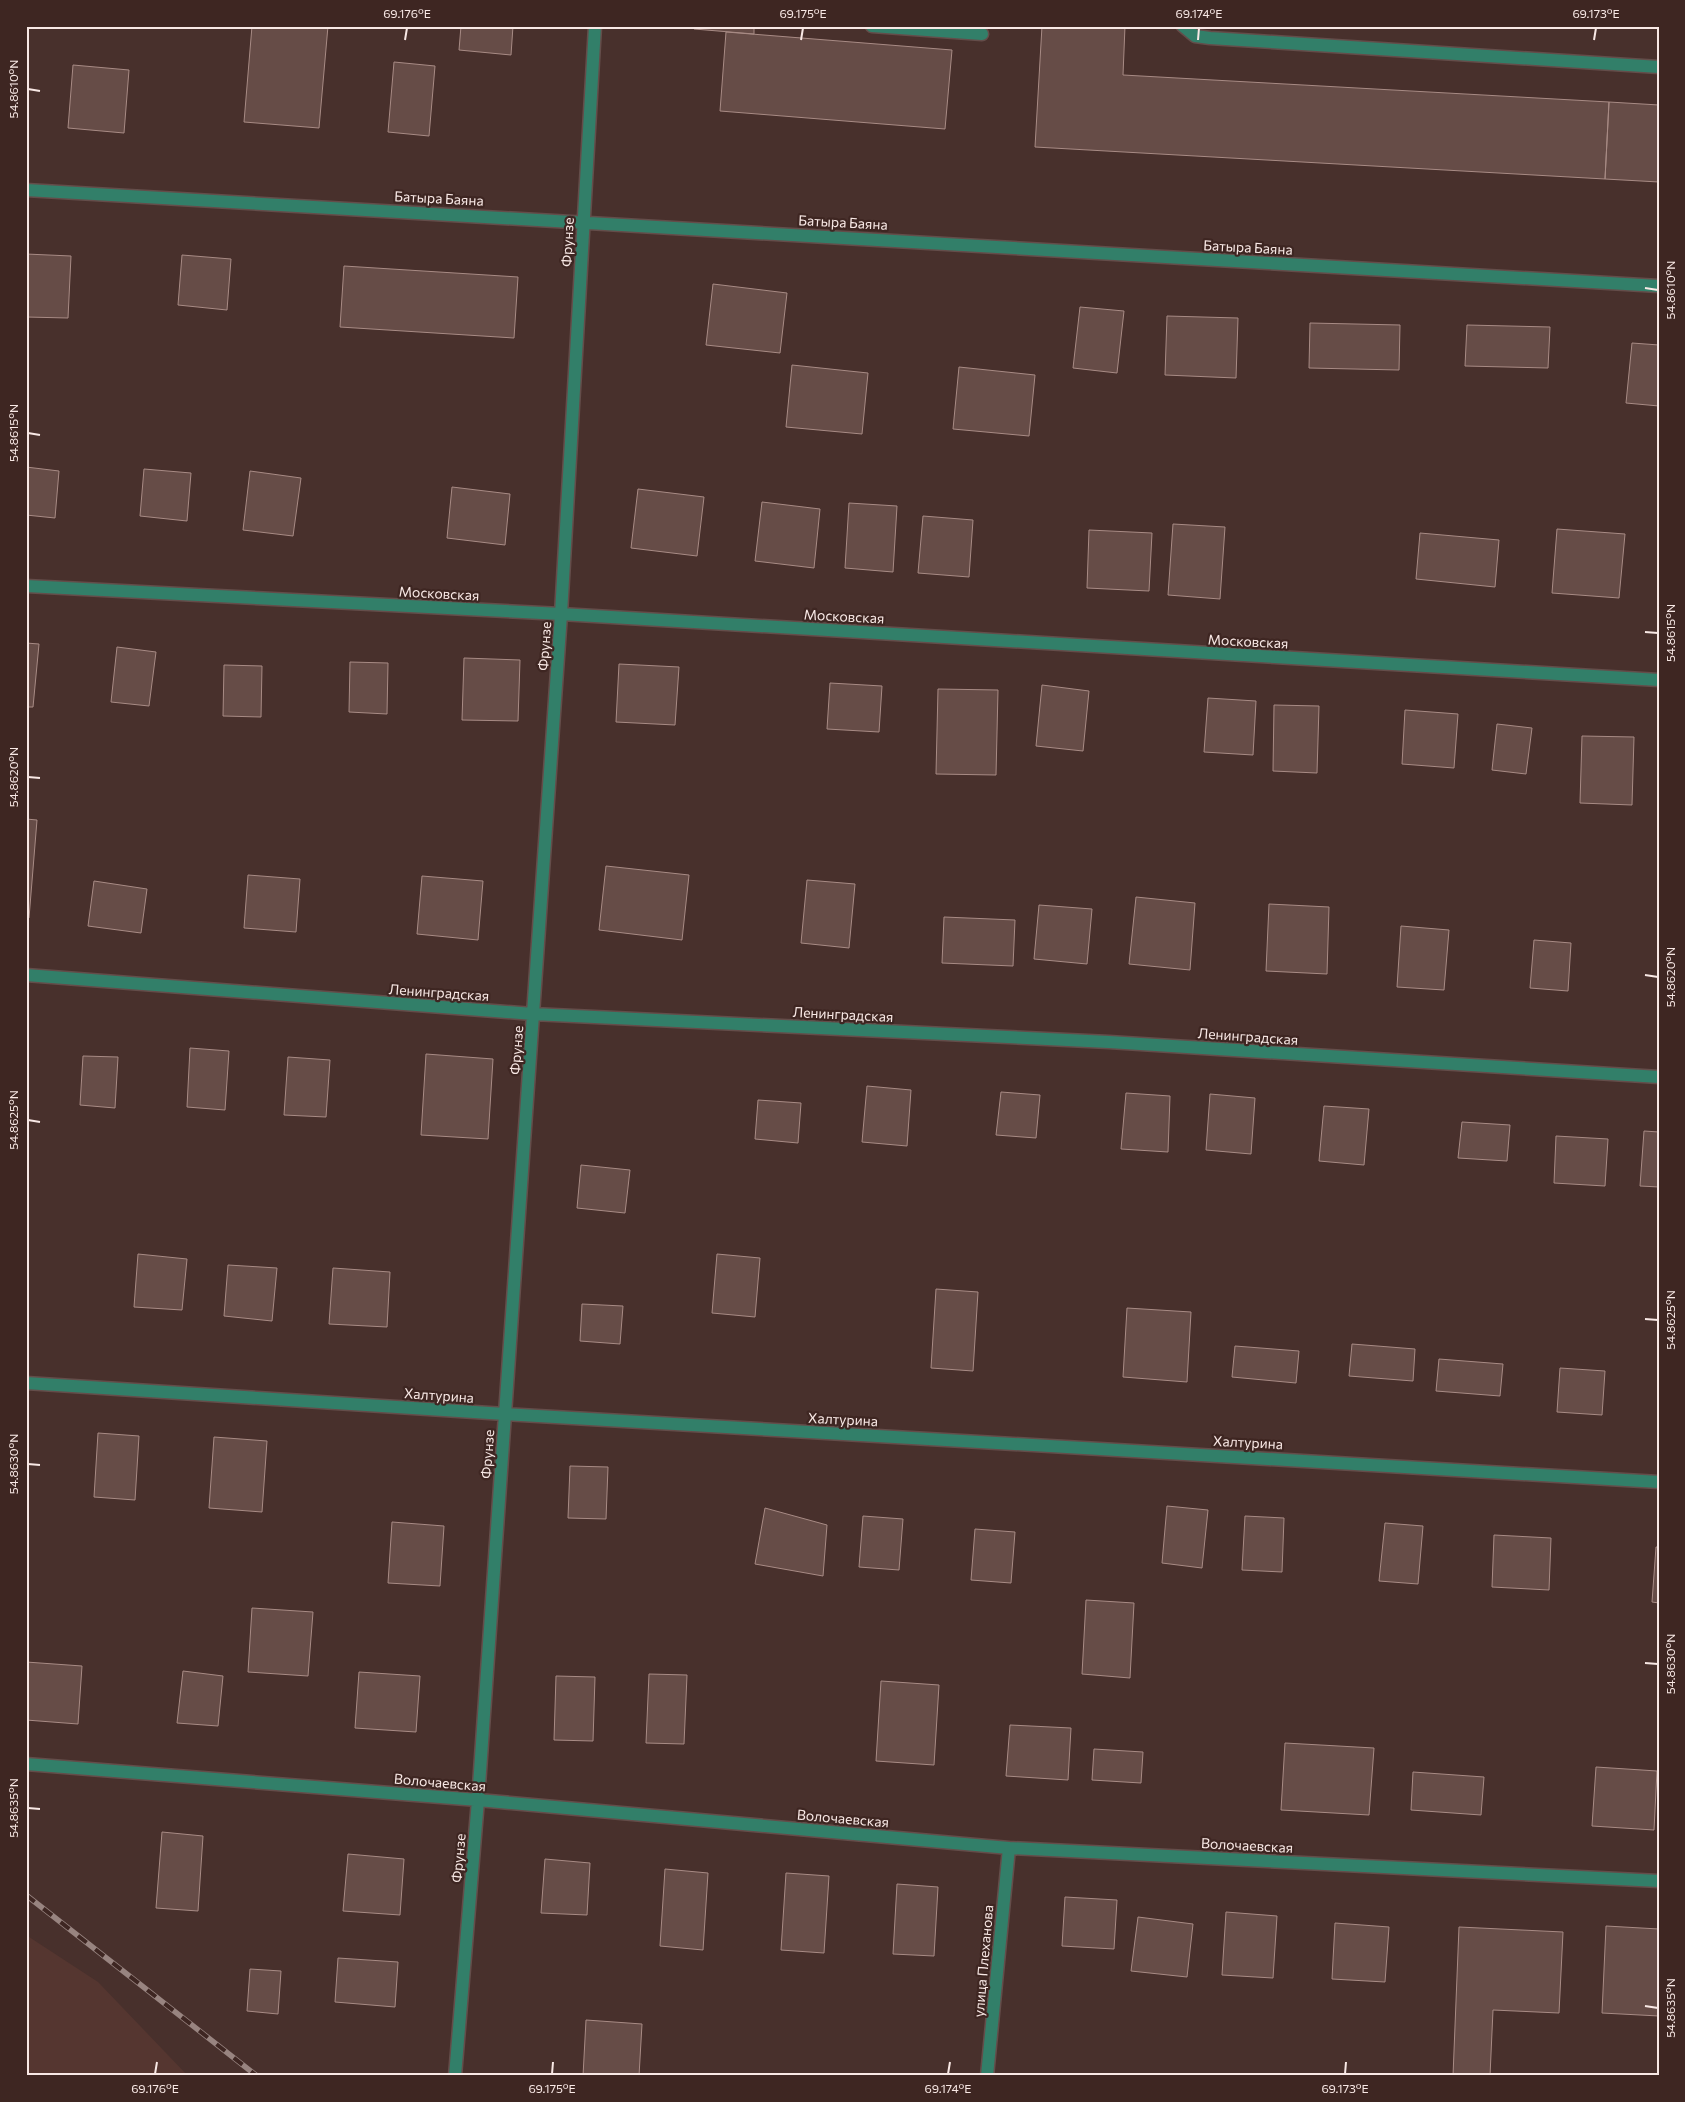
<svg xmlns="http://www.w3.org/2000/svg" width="1685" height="2102" viewBox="0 0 1685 2102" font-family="Commissioner,sans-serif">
  <rect width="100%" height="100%" fill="#48302c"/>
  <!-- built -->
  <path fill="#553630" d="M26,1935L98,1982L188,2076H26Z"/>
  <!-- building -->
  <path fill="#664c47" stroke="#a88b85" d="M252,26H328L319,128L244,122Z
    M461,26H513L511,55L459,50Z
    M694,26H754V34L694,29Z
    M1042,26H1125L1123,75L1609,102L1605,179L1035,147Z
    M726,32L952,50L945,129L720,111Z
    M394,62L435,66L429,136L388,132Z
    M73,65L129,70L124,133L68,128Z
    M1609,102L1659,105V182L1605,179Z
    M26,254L71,256L68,318L26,317Z
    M182,255L231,259L227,310L178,305Z
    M344,266L518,277L514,338L340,327Z
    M713,284L787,293L780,353L706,345Z
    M1080,307L1124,311L1117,373L1073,368Z
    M1167,316L1238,318L1236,378L1165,375Z
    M1310,323L1400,325L1399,370L1309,368Z
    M1467,325L1550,327L1548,368L1465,366Z
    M1632,343L1659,345V406L1626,403Z
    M792,365L868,373L862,434L786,427Z
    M959,367L1035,375L1029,436L953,429Z
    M26,467L59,471L55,518L26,515Z
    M144,469L191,473L187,521L140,516Z
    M250,471L301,478L293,536L243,530Z
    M452,487L510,494L505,545L447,538Z
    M638,489L704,497L697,556L631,548Z
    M762,502L820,509L814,568L755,561Z
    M849,503L897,506L893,572L845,568Z
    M923,516L973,520L969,577L918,573Z
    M1173,524L1225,527L1220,599L1168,595Z
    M1557,529L1625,534L1619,598L1552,593Z
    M1089,530L1152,533L1149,591L1087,588Z
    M1420,533L1499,540L1495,587L1416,579Z
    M26,643L39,644L33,707H26Z
    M117,647L156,652L149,706L111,702Z
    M464,658L520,660L518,721L462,720Z
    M350,662L388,663L387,714L349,712Z
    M619,664L679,667L675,725L616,722Z
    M224,665L262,666L261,717L223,716Z
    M830,683L882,686L879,732L827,729Z
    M1042,685L1089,691L1083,751L1036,746Z
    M938,689L998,690L996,775L936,774Z
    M1208,698L1256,701L1253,755L1204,752Z
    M1274,705L1319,706L1317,773L1273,771Z
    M1405,710L1458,714L1454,768L1402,764Z
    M1497,724L1532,728L1526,774L1492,770Z
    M1582,736L1634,737L1632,805L1580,803Z
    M26,819L37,820L29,918H26Z
    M606,866L689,875L682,940L599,930Z
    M248,875L300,879L296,932L244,928Z
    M422,876L483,881L478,940L417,934Z
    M807,880L855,884L849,948L801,943Z
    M94,881L147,889L141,933L88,926Z
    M1136,897L1195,903L1190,970L1129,964Z
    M1269,904L1329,907L1327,974L1266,971Z
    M1039,905L1092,909L1087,964L1034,959Z
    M944,917L1015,920L1013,966L942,963Z
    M1401,926L1449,930L1444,990L1397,987Z
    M1534,940L1571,943L1568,991L1530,988Z
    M190,1048L229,1051L225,1110L187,1107Z
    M426,1054L493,1059L488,1139L421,1135Z
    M83,1056L118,1057L115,1108L80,1105Z
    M288,1057L330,1060L326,1117L284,1115Z
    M867,1086L911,1090L907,1146L862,1142Z
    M1001,1092L1040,1095L1036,1138L996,1135Z
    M1126,1093L1170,1096L1168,1152L1121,1149Z
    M1210,1094L1255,1098L1251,1154L1206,1150Z
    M758,1100L801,1103L798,1143L755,1139Z
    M1324,1106L1369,1109L1364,1165L1319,1161Z
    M1462,1122L1510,1125L1507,1161L1458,1158Z
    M1644,1131L1659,1132V1187L1640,1186Z
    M1556,1136L1608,1139L1605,1186L1554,1183Z
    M581,1165L630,1170L625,1213L577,1208Z
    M138,1254L187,1259L182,1310L134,1307Z
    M717,1254L760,1258L755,1317L712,1313Z
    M228,1265L277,1268L272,1321L224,1316Z
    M333,1268L390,1272L387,1327L329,1324Z
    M936,1289L978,1292L973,1371L931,1368Z
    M582,1304L623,1306L620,1344L580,1341Z
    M1127,1308L1191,1312L1187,1382L1123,1377Z
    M1352,1344L1415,1349L1413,1381L1349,1376Z
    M1235,1346L1299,1351L1296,1383L1232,1377Z
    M1439,1359L1503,1364L1500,1396L1436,1391Z
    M1560,1368L1605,1371L1602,1415L1557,1412Z
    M98,1433L139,1436L135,1500L94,1497Z
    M214,1437L267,1441L262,1512L209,1508Z
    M570,1466L608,1467L606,1519L568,1518Z
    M1167,1506L1208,1510L1202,1568L1162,1563Z
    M765,1508L827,1525L823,1576L755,1564Z
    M863,1516L903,1519L899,1570L859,1567Z
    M1245,1516L1284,1518L1282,1572L1242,1570Z
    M392,1522L444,1526L440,1586L388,1583Z
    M1385,1523L1423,1526L1418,1584L1379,1581Z
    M975,1529L1015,1532L1011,1583L971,1580Z
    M1494,1535L1551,1538L1549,1590L1492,1587Z
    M1656,1547H1659V1603L1652,1602Z
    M1086,1600L1134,1603L1130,1678L1082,1674Z
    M252,1608L313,1612L308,1676L248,1672Z
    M26,1662L82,1666L78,1724L26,1720Z
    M183,1671L223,1676L218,1726L177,1723Z
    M359,1672L420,1676L416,1732L355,1728Z
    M649,1674L687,1675L684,1744L646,1743Z
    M556,1676L595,1677L593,1741L554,1740Z
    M881,1681L939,1685L934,1765L876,1761Z
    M1010,1725L1071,1728L1068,1780L1006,1776Z
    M1285,1743L1374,1748L1369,1815L1281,1810Z
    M1094,1749L1143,1752L1141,1783L1092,1780Z
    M1596,1767L1657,1771L1654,1830L1592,1826Z
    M1413,1772L1484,1777L1481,1815L1411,1810Z
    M162,1832L203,1836L198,1911L156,1908Z
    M348,1854L404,1859L400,1915L343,1911Z
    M545,1859L590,1863L587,1915L541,1913Z
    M665,1869L708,1873L703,1950L660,1946Z
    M786,1873L829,1876L824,1953L781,1950Z
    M897,1884L938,1887L934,1956L893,1954Z
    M1065,1897L1117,1900L1114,1949L1062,1946Z
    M1226,1912L1277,1916L1273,1978L1222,1975Z
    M1138,1917L1193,1924L1187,1977L1131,1971Z
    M1335,1923L1389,1927L1385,1982L1332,1979Z
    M1606,1926L1659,1929V2016L1602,2013Z
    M1459,1927L1563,1932L1559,2013L1493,2010L1490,2076H1453Z
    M338,1958L398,1962L395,2007L335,2002Z
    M250,1969L281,1971L278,2014L247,2011Z
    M586,2020L642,2024L639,2076H583Z"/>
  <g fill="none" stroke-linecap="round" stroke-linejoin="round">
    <defs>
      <path id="minor" d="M872,26L982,34
        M1183,26L1195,36L1210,38L1659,67
        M26,190L1659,286
        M26,586L561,614L1659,680
        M26,975L533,1014L1109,1042L1659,1077
        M26,1383L505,1414L1659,1482
        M26,1764L478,1800L1009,1848L1659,1881
        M455,2076L478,1800L561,614L595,26
        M987,2076L1009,1848"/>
    </defs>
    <!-- minor casing -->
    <use href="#minor" stroke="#644d4a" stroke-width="15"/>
    <!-- minor -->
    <use href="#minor" stroke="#327f69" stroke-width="12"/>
    <defs>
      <path id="rail" d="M26,1895L257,2076"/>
    </defs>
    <!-- rail casing -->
    <use href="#rail" stroke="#988480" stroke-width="5.5"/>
    <!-- rail -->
    <use href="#rail" stroke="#3e2622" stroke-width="4" stroke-dasharray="11" stroke-linecap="butt"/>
  </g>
  <!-- ticks -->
  <path fill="none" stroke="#f8e8e5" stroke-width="2" d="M405,40L407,28M801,40L803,28M1198,40L1199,28M1594,40L1596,28M28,89L40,91M1645,288L1658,290M28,433L40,435M1645,632L1658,633M28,777L40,778M1645,975L1658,977M28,1120L40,1122M1645,1319L1658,1320M28,1464L40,1465M1645,1663L1658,1664M28,1808L40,1809M1645,2006L1658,2008M155,2074L157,2062M552,2074L553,2062M948,2074L950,2062M1345,2074L1346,2062"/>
  <g text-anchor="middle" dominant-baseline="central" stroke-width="4.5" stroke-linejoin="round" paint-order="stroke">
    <!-- street labels -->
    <g font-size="14" fill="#f8e8e5" stroke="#3e2622">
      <text transform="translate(439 198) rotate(3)">Батыра Баяна</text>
      <text transform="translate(843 222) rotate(3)">Батыра Баяна</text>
      <text transform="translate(567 242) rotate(-87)">Фрунзе</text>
      <text transform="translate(1248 247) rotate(3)">Батыра Баяна</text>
      <text transform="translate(439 593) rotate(3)">Московская</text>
      <text transform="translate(844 616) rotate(3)">Московская</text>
      <text transform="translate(1248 641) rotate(3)">Московская</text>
      <text transform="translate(544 646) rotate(-86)">Фрунзе</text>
      <text transform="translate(439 992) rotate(4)">Ленинградская</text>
      <text transform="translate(843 1014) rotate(3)">Ленинградская</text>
      <text transform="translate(1248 1036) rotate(4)">Ленинградская</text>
      <text transform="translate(516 1050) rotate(-86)">Фрунзе</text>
      <text transform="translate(439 1395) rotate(4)">Халтурина</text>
      <text transform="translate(843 1419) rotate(3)">Халтурина</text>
      <text transform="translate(1248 1442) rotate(3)">Халтурина</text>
      <text transform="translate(487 1454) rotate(-86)">Фрунзе</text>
      <text transform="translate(440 1782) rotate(5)">Волочаевская</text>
      <text transform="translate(843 1818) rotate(5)">Волочаевская</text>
      <text transform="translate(1247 1845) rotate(3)">Волочаевская</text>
      <text transform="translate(458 1858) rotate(-85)">Фрунзе</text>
      <text transform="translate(983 1961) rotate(-85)">улица Плеханова</text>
    </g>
  </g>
  <!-- border -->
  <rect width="1685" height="2102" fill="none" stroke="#3e2622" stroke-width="55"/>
  <rect x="28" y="28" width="1630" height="2046" fill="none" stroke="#f8e8e5" stroke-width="2"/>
  <g font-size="12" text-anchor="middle" fill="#f8e8e5">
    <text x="407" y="18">69.176°E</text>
    <text x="803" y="18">69.175°E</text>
    <text x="1199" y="18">69.174°E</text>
    <text x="1596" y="18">69.173°E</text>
    <text transform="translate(14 89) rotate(-90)" y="4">54.8610°N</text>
    <text transform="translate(1671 290) rotate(-90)" y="4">54.8610°N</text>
    <text transform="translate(14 433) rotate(-90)" y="4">54.8615°N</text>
    <text transform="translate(1671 633) rotate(-90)" y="4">54.8615°N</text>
    <text transform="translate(14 777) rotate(-90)" y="4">54.8620°N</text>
    <text transform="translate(1671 977) rotate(-90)" y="4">54.8620°N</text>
    <text transform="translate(14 1120) rotate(-90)" y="4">54.8625°N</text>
    <text transform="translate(1671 1320) rotate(-90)" y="4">54.8625°N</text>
    <text transform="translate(14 1464) rotate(-90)" y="4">54.8630°N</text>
    <text transform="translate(1671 1664) rotate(-90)" y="4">54.8630°N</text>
    <text transform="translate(14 1808) rotate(-90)" y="4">54.8635°N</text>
    <text transform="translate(1671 2008) rotate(-90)" y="4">54.8635°N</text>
    <text x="155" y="2093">69.176°E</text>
    <text x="552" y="2093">69.175°E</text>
    <text x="948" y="2093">69.174°E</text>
    <text x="1345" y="2093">69.173°E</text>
  </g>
</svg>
